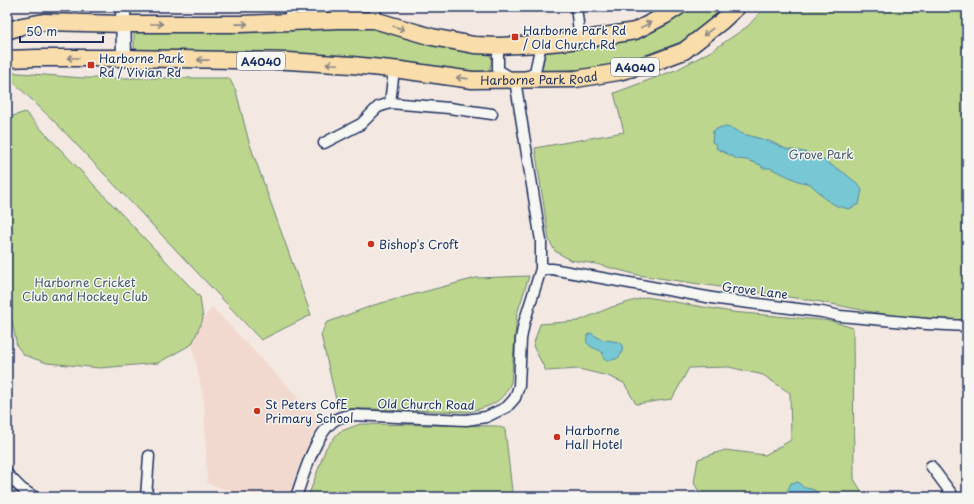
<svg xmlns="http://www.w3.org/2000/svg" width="974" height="504" viewBox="0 0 974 504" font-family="'Playpen Sans',sans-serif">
  <rect width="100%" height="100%" fill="#f4e9e2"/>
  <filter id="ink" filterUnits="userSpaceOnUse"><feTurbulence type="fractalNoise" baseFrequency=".025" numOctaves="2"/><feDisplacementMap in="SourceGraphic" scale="8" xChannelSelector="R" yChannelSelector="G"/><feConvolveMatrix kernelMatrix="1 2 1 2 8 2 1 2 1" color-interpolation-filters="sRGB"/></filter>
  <g filter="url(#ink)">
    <!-- built -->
    <path fill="#f2d9cf" d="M212,307L319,419L299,465L289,497H246L207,483L204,402L192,344L203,319Z"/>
    <!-- green -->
    <path fill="#bdd68d" stroke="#6c8276" d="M685,7H727L681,42L642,56L605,67L541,73L546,49L583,44Z
      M765,7H967V320L902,317L877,313L816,301L638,275L596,264L570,260L555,251L549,240L535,148L624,132L614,93L641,83L678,69L713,50L748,26Z
      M369,24L486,50L492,59L490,68L483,74L340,57L134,50V28Z
      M7,72L83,78H229L236,91L249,142L311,315L261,340L57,124L7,76Z
      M25,112L200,297L203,319L192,344L158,363L100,368L47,363L24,355L17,346L7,297V118Z
      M529,276L517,314L511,382C502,404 490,406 468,412L338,408L321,335L326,323L331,321L374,305L476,278Z
      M646,297L732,312L831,321L853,328L854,479L865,497H702L694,483L698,459L725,450L765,455L791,440L790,393L763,375L729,367L689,368L672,399L636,404L624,383L608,376L579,369L546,371L533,346L540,324L578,321L612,307Z
      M360,424L497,426L505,429L512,491L503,497H308L326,448L339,432Z"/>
    <!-- water -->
    <path fill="#78c7d4" stroke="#538aa5" d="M721,127H726L731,128L743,134L769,141L786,149L815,154L831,165L843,172L858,184L862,190L859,204L849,209L837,206L825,199L819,192L810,184L798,181L770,168H762L761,165L747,160L737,159L716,148L717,145L712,142L713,131Z
      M591,333L600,339L619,342L622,344C624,357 617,361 605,360L603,357V353C597,347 582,348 588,334Z
      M798,482C801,484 801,486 804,488C813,487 820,495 828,497H793L787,492L791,483Z"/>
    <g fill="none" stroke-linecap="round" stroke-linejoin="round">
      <defs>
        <path id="street" d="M290,7V22
          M576,7L580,40
          M374,20L376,7
          M498,46V70L515,80L531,75L535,72L541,44
          M390,103L449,108L492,114
          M324,143L361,124L378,107L390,103L394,70
          M541,269H552L718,299L822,312L840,316L927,324L967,326
          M931,466L954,497
          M7,474L22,489L34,497
          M146,497L149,456
          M296,497C303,476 317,429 337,419C341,416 348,416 352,415L466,420L486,417L507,407L515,398L519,386L521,339L524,323L541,269V241L515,80"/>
        <path id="secondary" d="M123,7L124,58"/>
        <g id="primary">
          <path d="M7,31L22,26L44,22L124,24H241L339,20H374L432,37L474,45L498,46L541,44L580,40L635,31L664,16L678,7"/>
          <path id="s1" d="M7,59L37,58H124L288,61L352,65L401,70L472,80L576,79L618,72L652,63L684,51L722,21L737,7"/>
        </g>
      </defs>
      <!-- street casing -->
      <use href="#street" stroke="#1b2f5e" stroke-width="13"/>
      <!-- secondary casing -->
      <use href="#secondary" stroke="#1b2f5e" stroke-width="17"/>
      <!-- primary casing -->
      <use href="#primary" stroke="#1b2f5e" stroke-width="19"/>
      <!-- street -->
      <use href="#street" stroke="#f6f6f2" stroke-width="10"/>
      <!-- secondary -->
      <use href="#secondary" stroke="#f6f6f2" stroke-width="14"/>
      <!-- primary -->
      <use href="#primary" stroke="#f9ddab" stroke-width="16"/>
    </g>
    <!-- one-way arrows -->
    <defs><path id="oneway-shaft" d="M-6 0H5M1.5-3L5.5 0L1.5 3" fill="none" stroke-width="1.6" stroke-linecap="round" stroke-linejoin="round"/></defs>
    <g stroke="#8a8684">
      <use href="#oneway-shaft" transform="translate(157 24)"/>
      <use href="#oneway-shaft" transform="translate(242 24) rotate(-1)"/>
      <use href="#oneway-shaft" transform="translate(646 25) rotate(-26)"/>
      <use href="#oneway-shaft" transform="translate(399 28) rotate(16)"/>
      <use href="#oneway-shaft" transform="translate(708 32) rotate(142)"/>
      <use href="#oneway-shaft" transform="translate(73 58) rotate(-180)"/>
      <use href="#oneway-shaft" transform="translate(203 60) rotate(-179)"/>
      <use href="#oneway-shaft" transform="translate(332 64) rotate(-177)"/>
      <use href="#oneway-shaft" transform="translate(462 78) rotate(-174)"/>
    </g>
  </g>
  <!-- markers -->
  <g fill="#c8321e" stroke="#f6f6f2" stroke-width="1.5">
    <rect x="511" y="33" width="8" height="8" rx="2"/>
    <rect x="87" y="61" width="8" height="8" rx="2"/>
    <circle cx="371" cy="244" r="4"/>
    <circle cx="257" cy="411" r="4"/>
    <circle cx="557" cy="437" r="4"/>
  </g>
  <g text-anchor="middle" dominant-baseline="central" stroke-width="3" stroke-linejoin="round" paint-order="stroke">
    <!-- shield labels -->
    <g fill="#f6f6f2" stroke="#5d6b8a" stroke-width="1">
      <rect x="237" y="52" width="48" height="18" rx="3"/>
      <rect x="611" y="58" width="48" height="18" rx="3"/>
    </g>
    <g font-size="11" font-weight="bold" fill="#1b2f5e">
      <text x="261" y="61">A4040</text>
      <text x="635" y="67">A4040</text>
    </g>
    <!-- poi labels -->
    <g font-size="12" fill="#1b2f5e" stroke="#f6f6f2" text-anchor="start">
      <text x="523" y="30">Harborne Park Rd<tspan x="523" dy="14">/ Old Church Rd</tspan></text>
      <text x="99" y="58">Harborne Park<tspan x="99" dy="14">Rd / Vivian Rd</tspan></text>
      <text x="379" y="244">Bishop's Croft</text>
      <text x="265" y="404">St Peters CofE<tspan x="265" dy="14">Primary School</tspan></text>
      <text x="565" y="430">Harborne<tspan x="565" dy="14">Hall Hotel</tspan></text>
    </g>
    <!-- street labels -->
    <g font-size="12" fill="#1b2f5e" stroke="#f6f6f2">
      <text stroke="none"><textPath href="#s1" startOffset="533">Harborne Park Road</textPath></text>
      <text transform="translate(755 290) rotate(7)">Grove Lane</text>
      <text transform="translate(426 404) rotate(1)">Old Church Road</text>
    </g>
    <!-- park labels -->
    <g font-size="12" fill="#44596a" stroke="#f6f6f2">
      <text x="821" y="154">Grove Park</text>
      <text x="85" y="282">Harborne Cricket<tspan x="85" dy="14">Club and Hockey Club</tspan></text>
    </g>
  </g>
  <!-- margin -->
  <rect width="974" height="504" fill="none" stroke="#f6f6f2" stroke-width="24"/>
  <rect x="12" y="12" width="950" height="480" fill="none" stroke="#1b2f5e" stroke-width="1.5" filter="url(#ink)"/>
  <!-- scale -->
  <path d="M20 36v6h83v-6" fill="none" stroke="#1b2f5e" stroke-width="2"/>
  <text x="26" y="36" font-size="12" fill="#1b2f5e" stroke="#f6f6f2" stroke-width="3" paint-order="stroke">50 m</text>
</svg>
